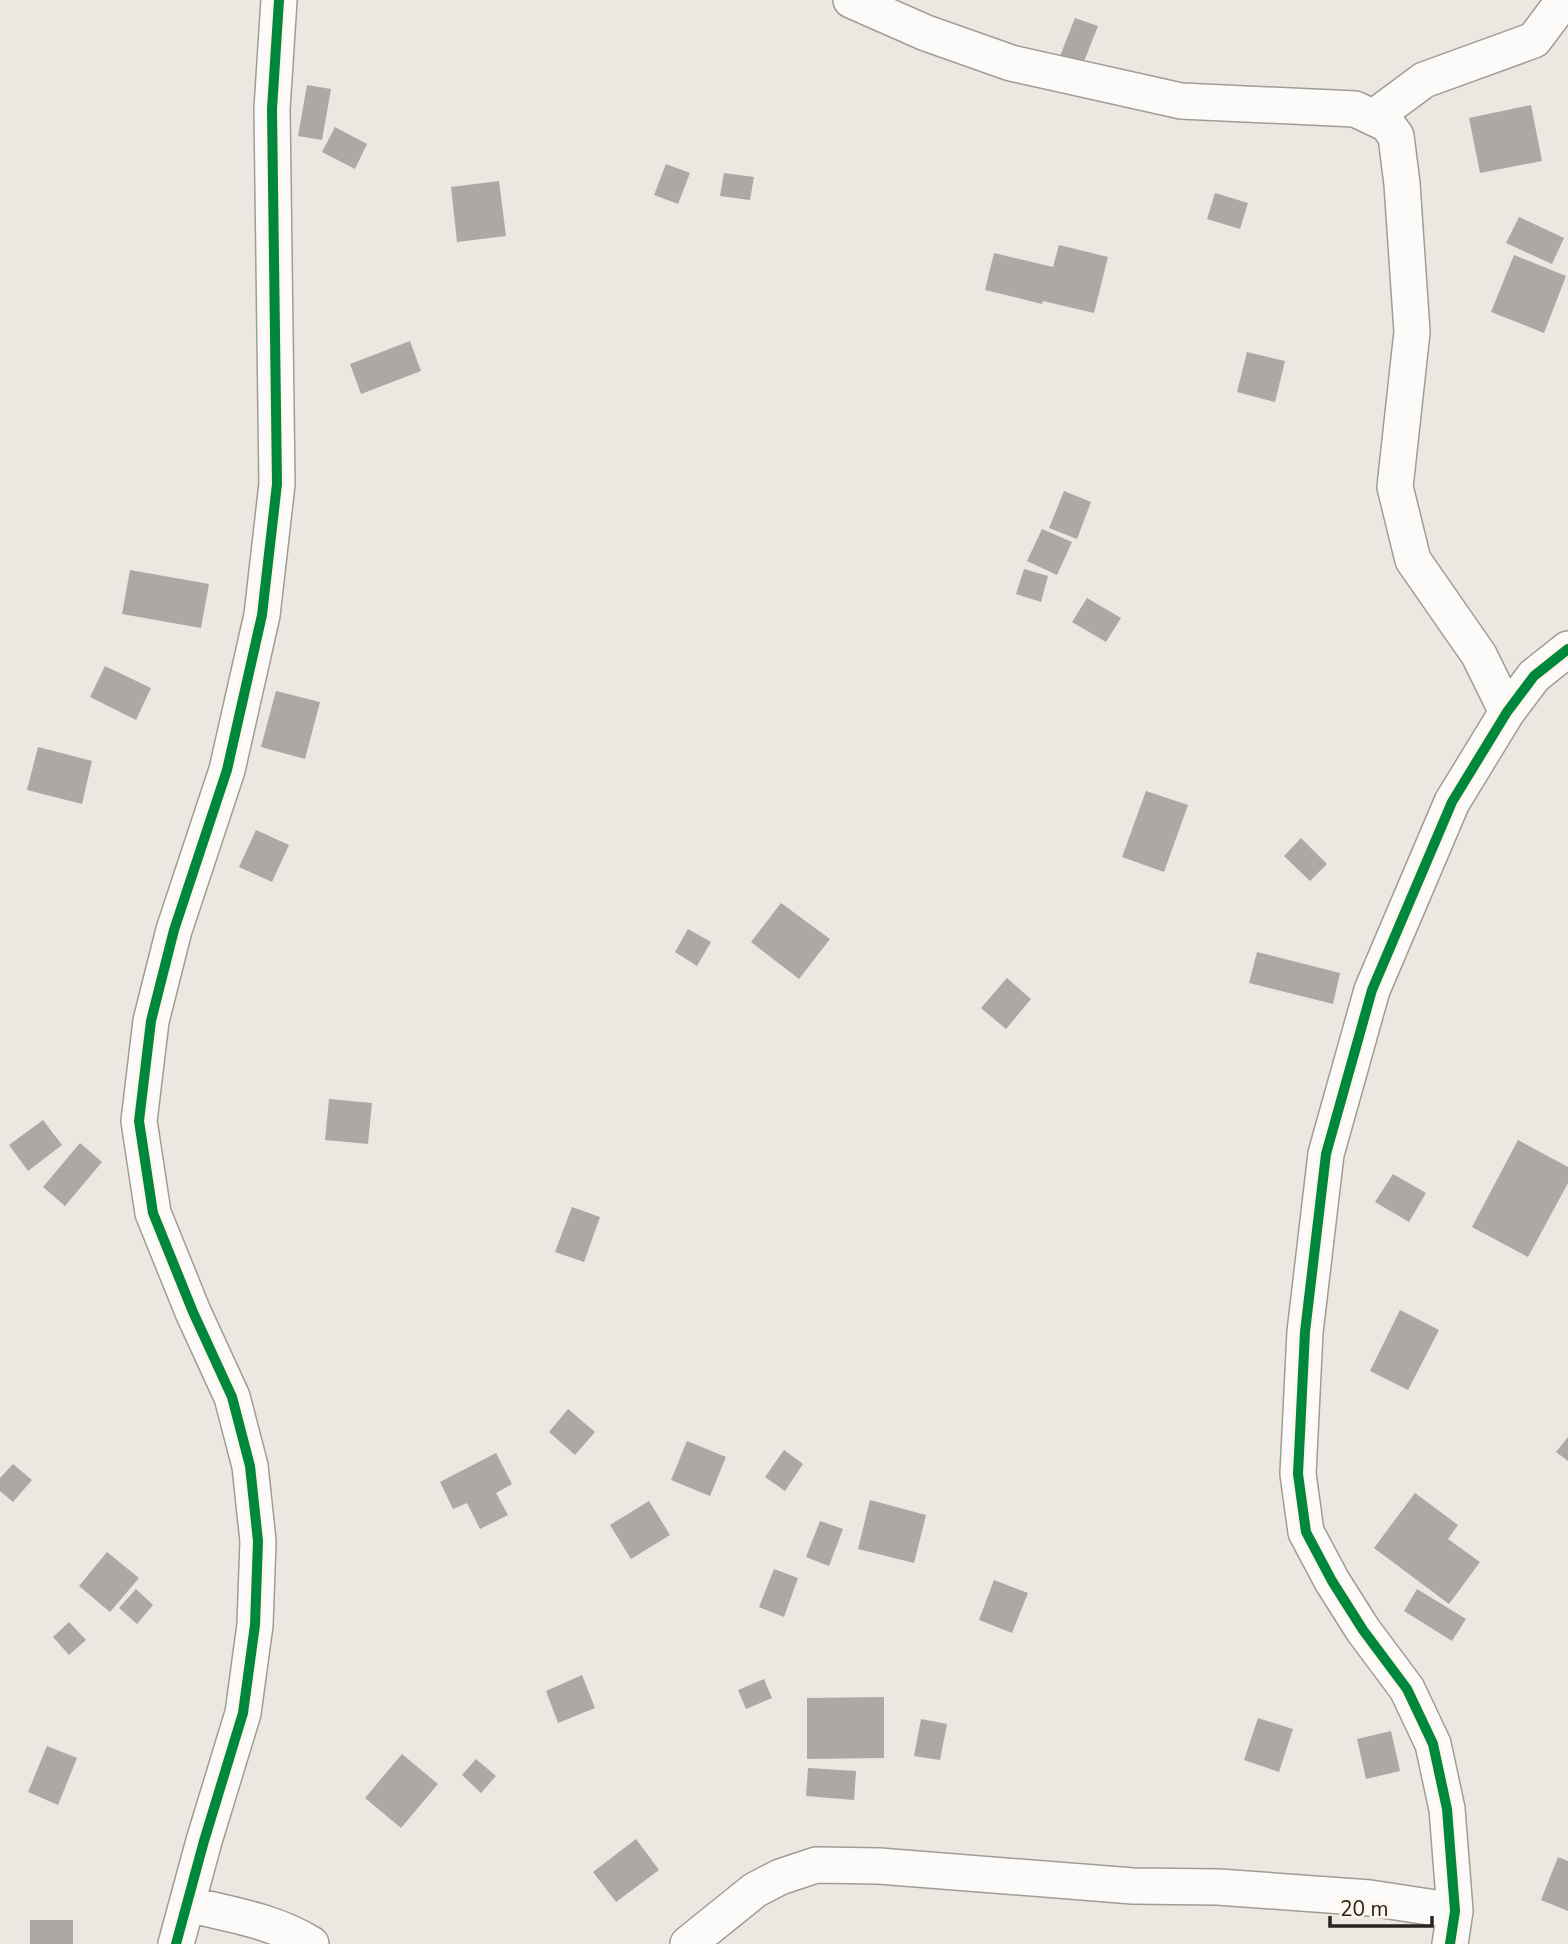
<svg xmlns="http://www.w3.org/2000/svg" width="1568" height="1944" viewBox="0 0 1568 1944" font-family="'Nunito Sans',sans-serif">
  <rect width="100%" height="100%" fill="#ece7e0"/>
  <!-- building -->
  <path fill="#aca8a3" d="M1075,18L1098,26L1081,69L1058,61Z
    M307,85L331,89L322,140L298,136Z
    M1531,105L1542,161L1480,173L1469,118Z
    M335,127L367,144L355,169L322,152Z
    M666,164L690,173L678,204L654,195Z
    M724,173L754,177L750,200L720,196Z
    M499,181L506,236L457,242L451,187Z
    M1215,193L1248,203L1240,229L1207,219Z
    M1519,217L1564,238L1552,264L1506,243Z
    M1059,245L1108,257L1094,313L1043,301L1042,304L985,290L994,253L1053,267Z
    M1514,255L1566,276L1544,333L1491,312Z
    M410,341L421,371L361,394L350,364Z
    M1247,352L1285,361L1275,402L1237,392Z
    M1064,491L1091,502L1077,539L1049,528Z
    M1042,529L1072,542L1057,575L1027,561Z
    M1024,569L1048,576L1041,602L1016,594Z
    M130,570L209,584L201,628L122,614Z
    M1087,598L1121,618L1106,642L1072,622Z
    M105,666L151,688L136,720L90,697Z
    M276,691L320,702L305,759L261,747Z
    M38,747L92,761L82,804L27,790Z
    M1146,791L1188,805L1164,872L1122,857Z
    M256,830L289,845L272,882L239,867Z
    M1301,838L1327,864L1310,881L1284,856Z
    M781,903L830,939L799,979L751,942Z
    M688,929L711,942L697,966L675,952Z
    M1257,952L1340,973L1333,1004L1249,983Z
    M1007,978L1031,999L1006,1029L981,1008Z
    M329,1099L372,1103L368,1144L325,1140Z
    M43,1120L62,1145L28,1171L9,1145Z
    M1518,1140L1568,1167V1183L1528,1257L1472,1227Z
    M80,1143L102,1162L65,1206L43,1187Z
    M1393,1174L1426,1193L1409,1222L1375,1202Z
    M572,1207L600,1217L584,1262L555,1252Z
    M1400,1310L1439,1330L1408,1390L1370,1371Z
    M568,1409L595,1432L575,1455L549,1432Z
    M1568,1437V1461L1556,1452Z
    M687,1441L726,1457L710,1496L671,1480Z
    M784,1450L803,1464L785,1491L765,1477Z
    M496,1453L512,1484L496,1493L508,1515L480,1529L467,1503L453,1509L440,1482Z
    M13,1464L32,1480L13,1502L0,1491V1478Z
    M1415,1493L1458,1525L1448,1539L1480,1562L1449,1604L1374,1548Z
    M870,1500L926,1515L914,1563L858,1549Z
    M649,1501L670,1535L631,1559L610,1525Z
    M820,1521L843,1529L829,1566L806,1557Z
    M107,1552L139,1578L110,1612L79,1586Z
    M774,1569L798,1578L784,1617L759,1607Z
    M994,1580L1028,1593L1012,1633L979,1620Z
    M136,1589L153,1605L137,1624L119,1608Z
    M1417,1589L1466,1619L1452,1641L1404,1611Z
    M69,1622L86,1640L69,1655L53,1637Z
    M582,1675L595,1708L558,1723L546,1691Z
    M764,1679L772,1698L746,1709L738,1690Z
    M884,1697V1758L807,1759V1698Z
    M1258,1718L1293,1729L1279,1772L1244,1760Z
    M921,1719L947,1724L940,1760L914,1756Z
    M1391,1731L1400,1771L1366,1779L1357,1739Z
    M47,1746L77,1758L58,1805L28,1792Z
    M402,1754L438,1784L401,1828L365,1798Z
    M476,1759L496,1776L481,1793L462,1775Z
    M808,1768L856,1771L854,1800L806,1796Z
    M636,1839L659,1870L616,1902L593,1872Z
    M1558,1857L1568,1861V1911L1541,1900Z
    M30,1920H73V1944H30Z"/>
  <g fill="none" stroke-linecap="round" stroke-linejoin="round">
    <defs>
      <path id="street" d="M851,0L926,33L1011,63L1181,101L1355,109L1387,124L1396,136L1402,184L1412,332L1395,487L1413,560L1479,655L1507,712
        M1374,117L1424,80L1534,40L1564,0
        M187,1904C229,1914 274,1921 311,1944
        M176,1944L204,1841L243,1713L255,1625L258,1541L250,1466L232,1397L193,1312L153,1213L139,1121L151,1021L174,930L227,770L262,615L277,484L272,109L279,0
        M688,1944L755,1890L780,1877L816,1865L879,1866L1133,1886L1218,1887L1370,1898L1455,1911
        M1450,1944L1455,1911L1447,1809L1433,1744L1407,1689L1363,1630L1332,1581L1306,1532L1298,1474L1305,1332L1326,1154L1372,990L1452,802L1507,712L1534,676L1568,649"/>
    </defs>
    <!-- street casing -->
    <use href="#street" stroke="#a09c96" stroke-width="38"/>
    <!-- street -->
    <use href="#street" stroke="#fcfbfa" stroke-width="35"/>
    <defs>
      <path id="cycleway" d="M176,1944L204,1841L243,1713L255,1625L258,1541L250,1466L232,1397L193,1312L153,1213L139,1121L151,1021L174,930L227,770L262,615L277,484L272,109L279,0
        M1450,1944L1455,1911L1447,1809L1433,1744L1407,1689L1363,1630L1332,1581L1306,1532L1298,1474L1305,1332L1326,1154L1372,990L1452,802L1507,712L1534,676L1568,649"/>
    </defs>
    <!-- cycleway casing -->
    <use href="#cycleway" stroke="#fef5e8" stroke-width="15"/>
    <!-- cycleway -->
    <use href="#cycleway" stroke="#00873e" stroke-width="10"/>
  </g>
  <!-- scale -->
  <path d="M1330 1916v10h102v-10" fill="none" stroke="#27241f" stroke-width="3.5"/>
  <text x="1340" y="1916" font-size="21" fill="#27241f" stroke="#fef5e8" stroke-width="5" paint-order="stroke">20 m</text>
</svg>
